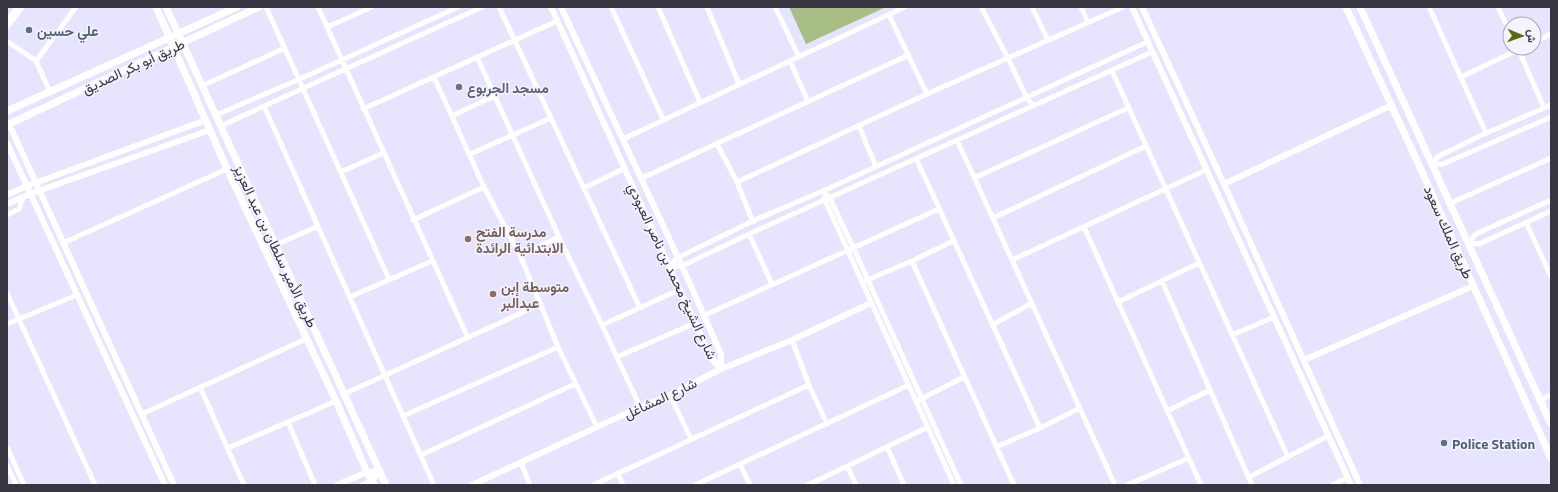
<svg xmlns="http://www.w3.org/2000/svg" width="1558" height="492" viewBox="0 0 1558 492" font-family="'Titillium Web',Vazirmatn,sans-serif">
  <rect width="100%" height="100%" fill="#e7e4ff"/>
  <!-- green -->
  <path fill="#a9bd87" d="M789,7H886L806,44Z"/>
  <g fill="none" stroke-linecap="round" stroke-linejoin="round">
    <!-- minor -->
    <path stroke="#fff" stroke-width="5" d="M266,7L389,279
      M318,7L467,336
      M499,7L640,308
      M611,7L663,119
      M658,7L700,102
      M707,7L739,84
      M775,7L799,57
      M981,7L1008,58L1027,98L1033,106
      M1032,7L1048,40
      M1081,7L1088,22
      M1429,7L1486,133
      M1498,7L1510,32
      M889,15L927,94
      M327,27L372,7
      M7,41L36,61L50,92
      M1534,42L1551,34
      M1518,48L1544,108
      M477,57L559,237L602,325L640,407
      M36,61L76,7
      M790,61L808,102
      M1112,71L1288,457
      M434,77L484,187L520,255L558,347L597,427
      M1461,77L1522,48
      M202,86L285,48
      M264,106L434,485
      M363,109L557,21
      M216,115L300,79L458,7
      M452,116L494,96
      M221,126L264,106L482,7
      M859,126L876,167
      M623,139L905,7
      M957,140L1115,485
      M717,144L737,182L753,222
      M470,154L551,118
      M916,158L1040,428
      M1433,165L1437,157L1482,135L1551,105
      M1433,165L1443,164L1551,117
      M341,172L383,153
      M642,178L909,55
      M974,178L1128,108
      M737,182L927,94L1123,7
      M584,188L625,168
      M823,191L830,198L853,247L961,485
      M824,198L954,485
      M1451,203L1551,158
      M7,215L19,209L23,197
      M993,218L1146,146
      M413,220L484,187
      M1526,222L1551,277
      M1084,227L1201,485
      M749,234L772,284
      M63,243L227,169
      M1468,243L1476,234L1551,200
      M1468,243L1479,244L1551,211
      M276,245L318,226
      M520,255L559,237
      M1012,260L1206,170
      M912,261L1014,485
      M669,267L682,266L749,234L1152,52
      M669,267L677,258L755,220L823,191L1147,42
      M865,281L912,261L953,241
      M1162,281L1252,485
      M7,293L95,485
      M350,297L432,261
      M1118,302L1199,263
      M703,316L939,209
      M7,324L77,295
      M602,325L679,290
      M992,325L1032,303
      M1232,335L1274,317
      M792,340L809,385L827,424
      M617,357L695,323
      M200,387L244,485
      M344,394L541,304
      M670,395L691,439
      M919,400L964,377
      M1540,400L1551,395
      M1167,411L1210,390
      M142,414L306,339
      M403,416L558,347
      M288,422L315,485
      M7,447L24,485
      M887,447L904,485
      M996,447L1040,428L1080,408
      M228,448L336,401
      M421,455L575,384
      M521,463L530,485
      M740,464L750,485
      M7,465L16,485
      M847,466L856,485
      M618,473L623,485
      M1249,477L1328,436
      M593,485L809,385
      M695,485L909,385
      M808,485L928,427
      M1127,485L1189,458
      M1332,485L1347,478"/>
    <!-- tertiary -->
    <path stroke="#fff" stroke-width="6" d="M551,7L711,358L721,369
      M561,7L682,266L721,354V369
      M1132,7L1351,485
      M1142,7L1224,184L1360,485
      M9,124L174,485
      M7,143L165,485
      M1224,184L1392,105
      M7,195L27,186L206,120
      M7,204L30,194L210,130
      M1304,360L1473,286
      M337,485L367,472L380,471L372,481L363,485
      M472,485L640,407L670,395L721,369L792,340L871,303"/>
    <!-- secondary -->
    <path stroke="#fff" stroke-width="7" d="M156,7L227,169L336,401L367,472L374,485
      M166,7L386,485
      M1346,7L1418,163L1551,458
      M1360,7L1551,424
      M7,111L237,7
      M7,125L259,7"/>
    <!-- trunk -->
    <path stroke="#fff" stroke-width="9" d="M7,24L20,7"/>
  </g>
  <!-- markers -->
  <g fill="#5c6f8a" stroke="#f4f3fe" stroke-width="1.5">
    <circle cx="29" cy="30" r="4"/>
    <circle cx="1444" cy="443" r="4"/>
  </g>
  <circle fill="#6b7280" stroke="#f4f3fe" stroke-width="1.5" cx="459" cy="87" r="4"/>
  <g fill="#8d6e63" stroke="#f4f3fe" stroke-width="1.5">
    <circle cx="468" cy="239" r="4"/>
    <circle cx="493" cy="294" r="4"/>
  </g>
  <g text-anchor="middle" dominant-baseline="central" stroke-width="3" stroke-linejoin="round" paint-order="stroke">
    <!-- service labels -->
    <g font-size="14" font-weight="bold" fill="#4e5e75" stroke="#f4f3fe" text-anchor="start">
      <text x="37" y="30">علي حسين</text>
      <text x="1452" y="443">Police Station</text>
    </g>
    <!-- street labels -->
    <g font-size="14" fill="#373640" stroke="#f4f3fe">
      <text transform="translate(133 66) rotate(-25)">طريق أبو بكر الصديق</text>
      <text transform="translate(1449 232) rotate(66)">طريق الملك سعود</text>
      <text transform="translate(276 246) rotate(65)">طريق الأمير سلطان بن عبد العزيز</text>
      <text transform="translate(673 271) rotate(65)">شارع الشيخ محمد بن ناصر العبودي</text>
      <text transform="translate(660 398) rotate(-25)">شارع المشاغل</text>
    </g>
    <!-- worship labels -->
    <g font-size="14" font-weight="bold" fill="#5b616d" stroke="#f4f3fe" text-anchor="start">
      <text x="467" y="87">مسجد الجربوع</text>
    </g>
    <!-- education labels -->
    <g font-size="14" font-weight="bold" fill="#785e54" stroke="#f4f3fe" text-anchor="start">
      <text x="476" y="231">مدرسة الفتح<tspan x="476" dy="16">الابتدائية الرائدة</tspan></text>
      <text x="501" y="286">متوسطة إبن<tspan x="501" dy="16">عبدالبر</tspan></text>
    </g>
  </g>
  <!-- border -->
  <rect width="1558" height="492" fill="none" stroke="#373640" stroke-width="16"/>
  <!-- north arrow -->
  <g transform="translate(1522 36) rotate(92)"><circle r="19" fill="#f4f3fe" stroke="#a8a7b2"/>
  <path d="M0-3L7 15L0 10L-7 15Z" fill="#5f6a10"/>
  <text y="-6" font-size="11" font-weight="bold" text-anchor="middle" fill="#373640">ش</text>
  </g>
</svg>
